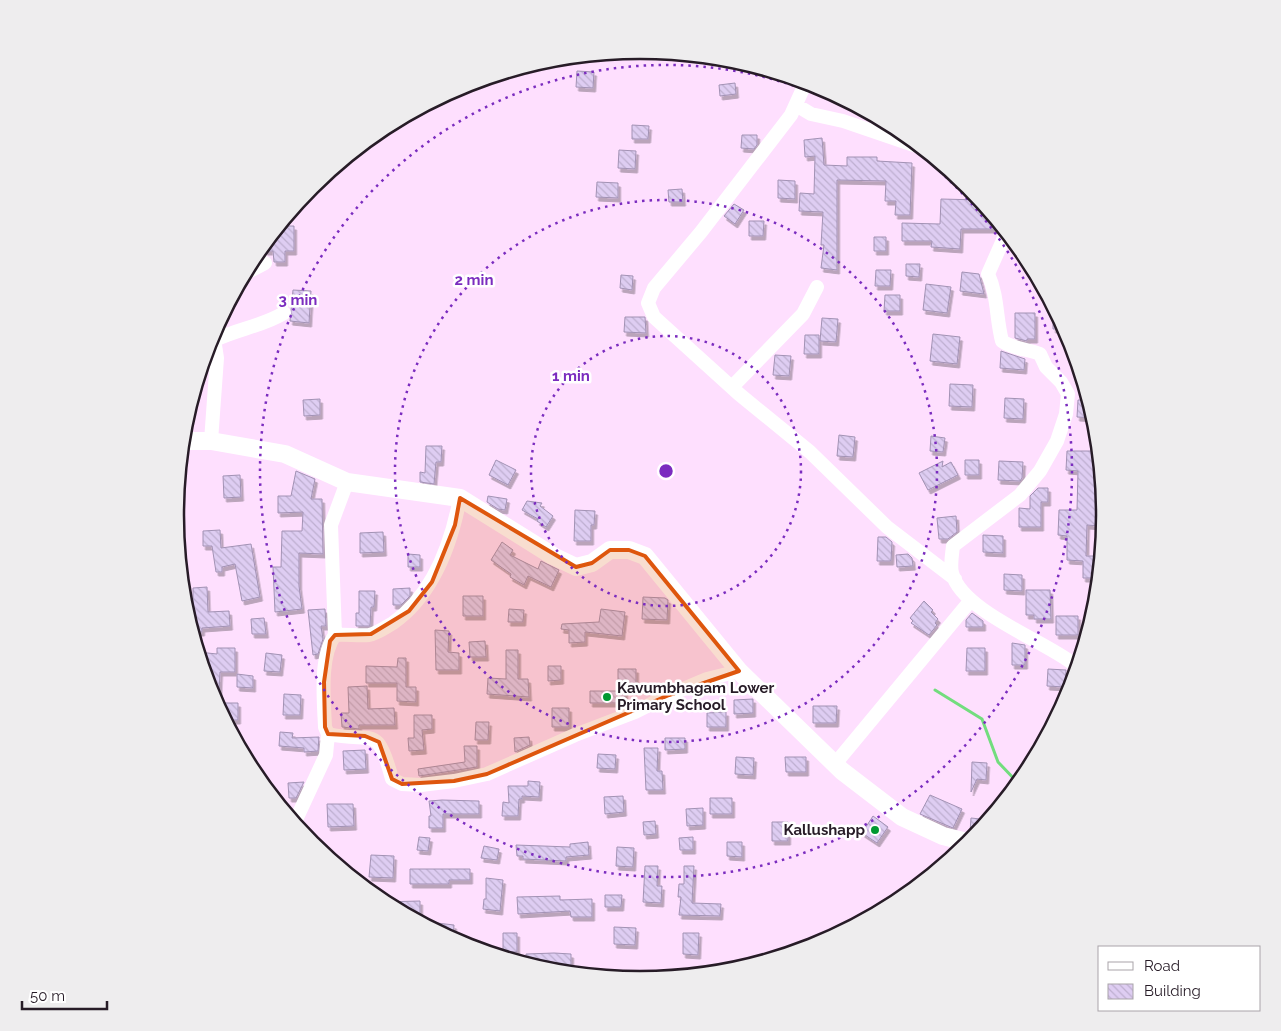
<svg xmlns="http://www.w3.org/2000/svg" width="1281" height="1031" viewBox="0 0 1281 1031" font-family="Raleway,sans-serif">
  <defs>
    <pattern id="building-back-hatch" width="6" height="6" patternUnits="userSpaceOnUse" patternTransform="scale(1.25)"><rect width="6" height="6" fill="#decdf2"/><path d="M-1 5l2 2M0 0l6 6M5-1l2 2" fill="none" stroke="#beafd0"/></pattern>
    <filter id="shadow"><feDropShadow dx="2.5" dy="4" stdDeviation="0" flood-color="#0004"/></filter>
  </defs>
  <rect width="100%" height="100%" fill="#fedffe"/>
  <g fill="none" stroke-linecap="round" stroke-linejoin="round">
    <!-- stream -->
    <path stroke="#72dd7e" stroke-width="3" d="M935,690L982,719L998,762L1019,784"/>
  </g>
  <!-- building -->
  <path fill="url(#building-back-hatch)" stroke="#a292b4" filter="url(#shadow)" d="M577,71L594,72L593,88L576,87Z
    M735,83L736,94L720,96L719,85Z
    M632,125L649,126L648,139H632Z
    M742,135H757V145L754,149L741,148Z
    M822,138L824,165L847,166V157H877V161L912,163L910,215H895L896,201H885L886,181L837,180V270L821,268L824,245H821L823,212L799,211L800,193L814,194L815,156L805,157L804,140Z
    M619,150L636,151L635,169L618,168Z
    M778,180L795,181V199L778,198Z
    M597,182L618,183V198L596,197Z
    M682,189L683,202H669L668,190Z
    M941,199L981,200L998,221V229H961L960,249L931,247L932,241H902V223L940,224Z
    M734,204L744,210L735,224L724,216Z
    M749,221H764L763,236H749Z
    M279,226H294V251H285V262H274L273,251H265L264,243Z
    M874,237H886V251H874Z
    M906,264H920L919,277L906,276Z
    M876,270H891L890,286H875Z
    M962,272L979,274L984,294L960,291Z
    M621,275L633,276L632,290L620,288Z
    M926,284L951,287L947,313L923,310Z
    M293,290L311,291L309,323L290,321Z
    M885,295H900V311H884Z
    M1053,304L1060,317L1066,329H1053Z
    M1015,313H1035V339H1027V341L1015,338Z
    M625,317H645L646,333L624,332Z
    M822,318L838,319L836,342L820,341Z
    M933,334L960,337L957,364L930,361Z
    M805,335H819V354H804Z
    M1001,351L1025,359L1024,370L1000,368Z
    M775,355L791,356L789,376L773,375Z
    M950,384L973,385L972,407L949,406Z
    M1005,398L1024,399L1023,419L1004,418Z
    M320,399V415L304,416L303,400Z
    M1078,400H1090L1095,418L1077,417Z
    M839,435L855,437L853,457L837,456Z
    M931,436L945,438L943,452L930,451Z
    M426,446H442L441,462H436L434,484L420,482V472L425,473Z
    M1067,451H1100L1102,473H1100L1099,526L1087,525L1086,556H1102L1100,578H1083V561L1067,560V536L1058,535L1059,510H1077L1078,471L1066,470Z
    M496,460L516,470L508,485L489,475Z
    M965,460H979V475H965Z
    M943,461L942,467L951,462L958,475L928,490L919,473Z
    M999,461L1023,462L1022,478L1020,481L998,480Z
    M296,471L315,479L311,499H322L323,554L299,553V586L302,609L275,612L273,567H281L282,531H302L303,512L278,513V496H291Z
    M240,475L241,497L224,498L223,476Z
    M1038,488H1048V502H1041V527H1019V508L1030,509V496Z
    M488,496L507,499L505,510L498,509L487,502Z
    M527,501L542,503L540,506L553,516L546,527L537,521L538,519L522,510Z
    M575,510L595,511L594,525H591V541H574Z
    M956,516L957,532L948,539H939L937,518Z
    M220,530L221,548L251,544L260,597L242,601L235,564L222,567V572H216L212,546H203V531Z
    M383,532L384,552L360,553V533Z
    M983,535L1003,536V553L983,552Z
    M878,537H886L892,542L891,561H877Z
    M502,542L513,550L510,555L538,569L541,561L559,570L551,587L528,576L524,585L510,577L511,574L491,560Z
    M408,554L420,555V567H408Z
    M908,554L912,558L913,566L897,567L896,555Z
    M1004,574L1022,575V591L1004,590Z
    M207,587L208,612L229,611L230,626L202,628V632H192L187,615H193V588Z
    M410,588V596L401,605H393V589Z
    M1026,590H1050L1051,619H1034V615H1026Z
    M359,591H375L374,607H371L370,626H356V613H359Z
    M463,596H483V616H463Z
    M643,597L665,598L668,600L667,620L642,619Z
    M924,601L933,610L931,612L938,619L935,623L937,625L929,635L911,623L913,621L910,618Z
    M325,609L326,626H321L323,639L318,654L313,655L308,610Z
    M509,609L524,610L523,622H508Z
    M601,609L625,612L622,636L585,632V642L569,643V630L561,629L562,624L599,622Z
    M972,613L983,621V627H966V620Z
    M1056,616H1078V635H1056Z
    M264,618L266,634H252L251,619Z
    M435,630L449,631L448,652L459,653V670H436Z
    M485,641L486,657H470L469,642Z
    M1012,643L1025,645V665H1012Z
    M217,648H235V672H220L219,693L210,692L198,652L217,654Z
    M967,648H985V671H966Z
    M506,650H518V679H528L529,697L487,694L488,678L506,679Z
    M266,653L282,655L280,672L264,671Z
    M398,658H406V687H416V702L397,701V683H366V666L397,667Z
    M548,666H561V680L548,681Z
    M618,669H636V686H618Z
    M1048,669L1066,670L1065,687L1047,686Z
    M237,674L253,676V688L237,687Z
    M367,686L368,709L394,708L395,725H359V729L342,727L341,713H349L348,687Z
    M590,691H625V703H590Z
    M284,694L301,695L300,715H283Z
    M753,699V713L734,714V700Z
    M221,703H238V720H225L221,713Z
    M813,706H837L836,723H813Z
    M552,708H569V727H552Z
    M726,712V727H707V713Z
    M414,715H432V729L422,730L424,750L409,751L408,738H414Z
    M476,722H489L488,740H475Z
    M280,732L293,733L292,738L319,737L318,751L304,752V748L279,746Z
    M529,737L530,745L515,752L514,738Z
    M665,738H685V749L665,750Z
    M464,746H477V767L419,776L418,769L465,762Z
    M644,748H658L657,771H662L663,790H646Z
    M365,750L366,769L344,770L343,751Z
    M598,754L616,755L615,769L597,768Z
    M736,757L754,758L753,775L735,774Z
    M785,757H806V772H786Z
    M972,762L987,763L986,780L977,779L971,792Z
    M528,781L540,782L539,797L522,796V799H519L518,816H502L503,802L509,803L508,786H528Z
    M304,782L296,798H289L288,783Z
    M930,795L962,809L953,828L920,814Z
    M623,796L624,812L605,814L604,797Z
    M710,798H732V814H710Z
    M442,800L479,801V814H443V828H429V816H431L429,801Z
    M327,804H353L354,826L328,827Z
    M703,808V825L687,826L686,809Z
    M873,816L888,827L877,843L862,833Z
    M971,818L990,820L978,835L970,832Z
    M655,821L656,834L644,835L643,822Z
    M772,822H788V841H772Z
    M419,837L430,838L428,851L417,850Z
    M693,837V850H680L679,838Z
    M588,842L589,855L566,857V861L523,859V856H517L516,845L570,847V844Z
    M727,842H742V857L727,856Z
    M484,846L499,849L497,860L481,858Z
    M617,847L634,848L633,867L616,866Z
    M371,855L394,856L393,878L369,877Z
    M645,866H658L657,886H662L661,903L643,902Z
    M684,866H694L692,903L721,904L720,916L679,915L681,897H678L679,884H684Z
    M410,869H470V880H449V884H410Z
    M486,878L503,880L500,911L483,909L484,899H486Z
    M605,895H622L621,907H605Z
    M560,896V900L592,899V917H571L570,911L518,914L517,897Z
    M420,901V921L454,925L453,941L381,902Z
    M614,927L636,928L635,945L614,944Z
    M503,933H517V952L503,951Z
    M683,933H699L698,955L683,954Z
    M554,953L571,954V971L542,970L526,965V954Z"/>
  <g fill="none" stroke-linecap="round" stroke-linejoin="round">
    <!-- minor -->
    <path stroke="#fff" stroke-width="14" d="M806,82L791,115L701,232L654,288L648,303L654,317L739,394L810,452L887,527L955,579
      M796,105L811,114L843,121L925,149
      M1007,231L988,274C998,296 996,318 1002,341C1013,349 1027,349 1040,354L1046,367L1061,382L1068,394L1066,414L1057,441L1040,471L1020,495L953,546C952,555 950,565 952,573C962,611 1042,640 1072,663
      M244,274L265,263
      M215,340C237,329 263,326 284,313
      M732,387L803,314L817,287
      M211,441L217,358L213,332
      M460,498C451,545 433,595 393,623C386,627 378,633 369,635C358,636 346,634 335,635C319,657 324,701 325,727L328,734C374,744 377,722 392,779L402,784L421,785L454,781L487,774L575,735L635,712L669,695L707,679L739,671
      M335,635L331,525L347,482
      M835,764L971,600
      M294,824L326,755L328,734"/>
    <!-- tertiary -->
    <path stroke="#fff" stroke-width="18" d="M182,441H211L285,454L347,482L460,498L553,556L576,567L592,563L610,550H629L645,556L739,671L842,771L902,817L943,836L971,843"/>
  </g>
  <!-- marked area -->
  <path fill="#de560d" fill-opacity="0.2" stroke="#de560d" stroke-width="4" stroke-linejoin="round" d="M460,498L576,567L592,563L610,550H629L645,556L739,671L669,695L487,774L454,781L402,784L392,779L379,742L365,736L328,734L325,727L324,682L330,641L335,635L371,634L409,611L432,582L455,525Z"/>
  <!-- distance rings -->
  <g fill="none" stroke="#7b2cbf" stroke-width="2.5" stroke-dasharray="2.5 5">
    <circle cx="666" cy="471" r="135"/>
    <circle cx="666" cy="471" r="271"/>
    <circle cx="666" cy="471" r="406"/>
  </g>
  <!-- markers -->
  <g fill="#009831" stroke="#fff" stroke-width="2">
    <circle cx="607" cy="697" r="5"/>
    <circle cx="875" cy="830" r="5"/>
  </g>
  <g text-anchor="middle" dominant-baseline="central" stroke-width="5" stroke-linejoin="round" paint-order="stroke">
    <!-- poi labels -->
    <g font-size="15" font-weight="bold" fill="#271c27" stroke="#fff" text-anchor="start">
      <text x="617" y="688">Kavumbhagam Lower<tspan x="617" dy="17">Primary School</tspan></text>
      <text x="865" y="830" text-anchor="end">Kallushapp</text>
    </g>
  </g>
  <!-- crop -->
  <path d="M0 0H1281V1031H0ZM184 515a456 456 0 1 1 912 0a456 456 0 1 1-912 0Z" fill="#eeedee" fill-rule="evenodd"/>
  <path fill="none" stroke="#271c27" stroke-width="2.5" d="M184 515a456 456 0 1 1 912 0a456 456 0 1 1-912 0Z"/>
  <circle cx="666" cy="471" r="8" fill="#7b2cbf" stroke="#fff" stroke-width="2.5"/>
  <g font-size="15" text-anchor="middle" font-weight="bold" fill="#7b2cbf" stroke="#fff" stroke-width="5" stroke-linejoin="round" paint-order="stroke">
    <text x="474" y="285">2 min</text>
    <text x="298" y="305">3 min</text>
    <text x="571" y="381">1 min</text>
  </g>
  <!-- legend -->
  <rect x="1098" y="946" width="162" height="65" fill="#ffffff" stroke="#a9a4a9"/>
  <rect x="1108" y="962" width="25" height="8" fill="#ffffff" stroke="#a9a4a9"/>
  <text x="1144" y="971" font-size="15" fill="#271c27">Road</text>
  <rect x="1108" y="984" width="25" height="15" fill="url(#building-back-hatch)" stroke="#a9a4a9"/>
  <text x="1144" y="996" font-size="15" fill="#271c27">Building</text>
  <!-- scale -->
  <path d="M22 1001v8h85v-8" fill="none" stroke="#271c27" stroke-width="2.5"/>
  <text x="30" y="1001" font-size="15" fill="#271c27" stroke="#ffffff" stroke-width="4" paint-order="stroke">50 m</text>
</svg>
